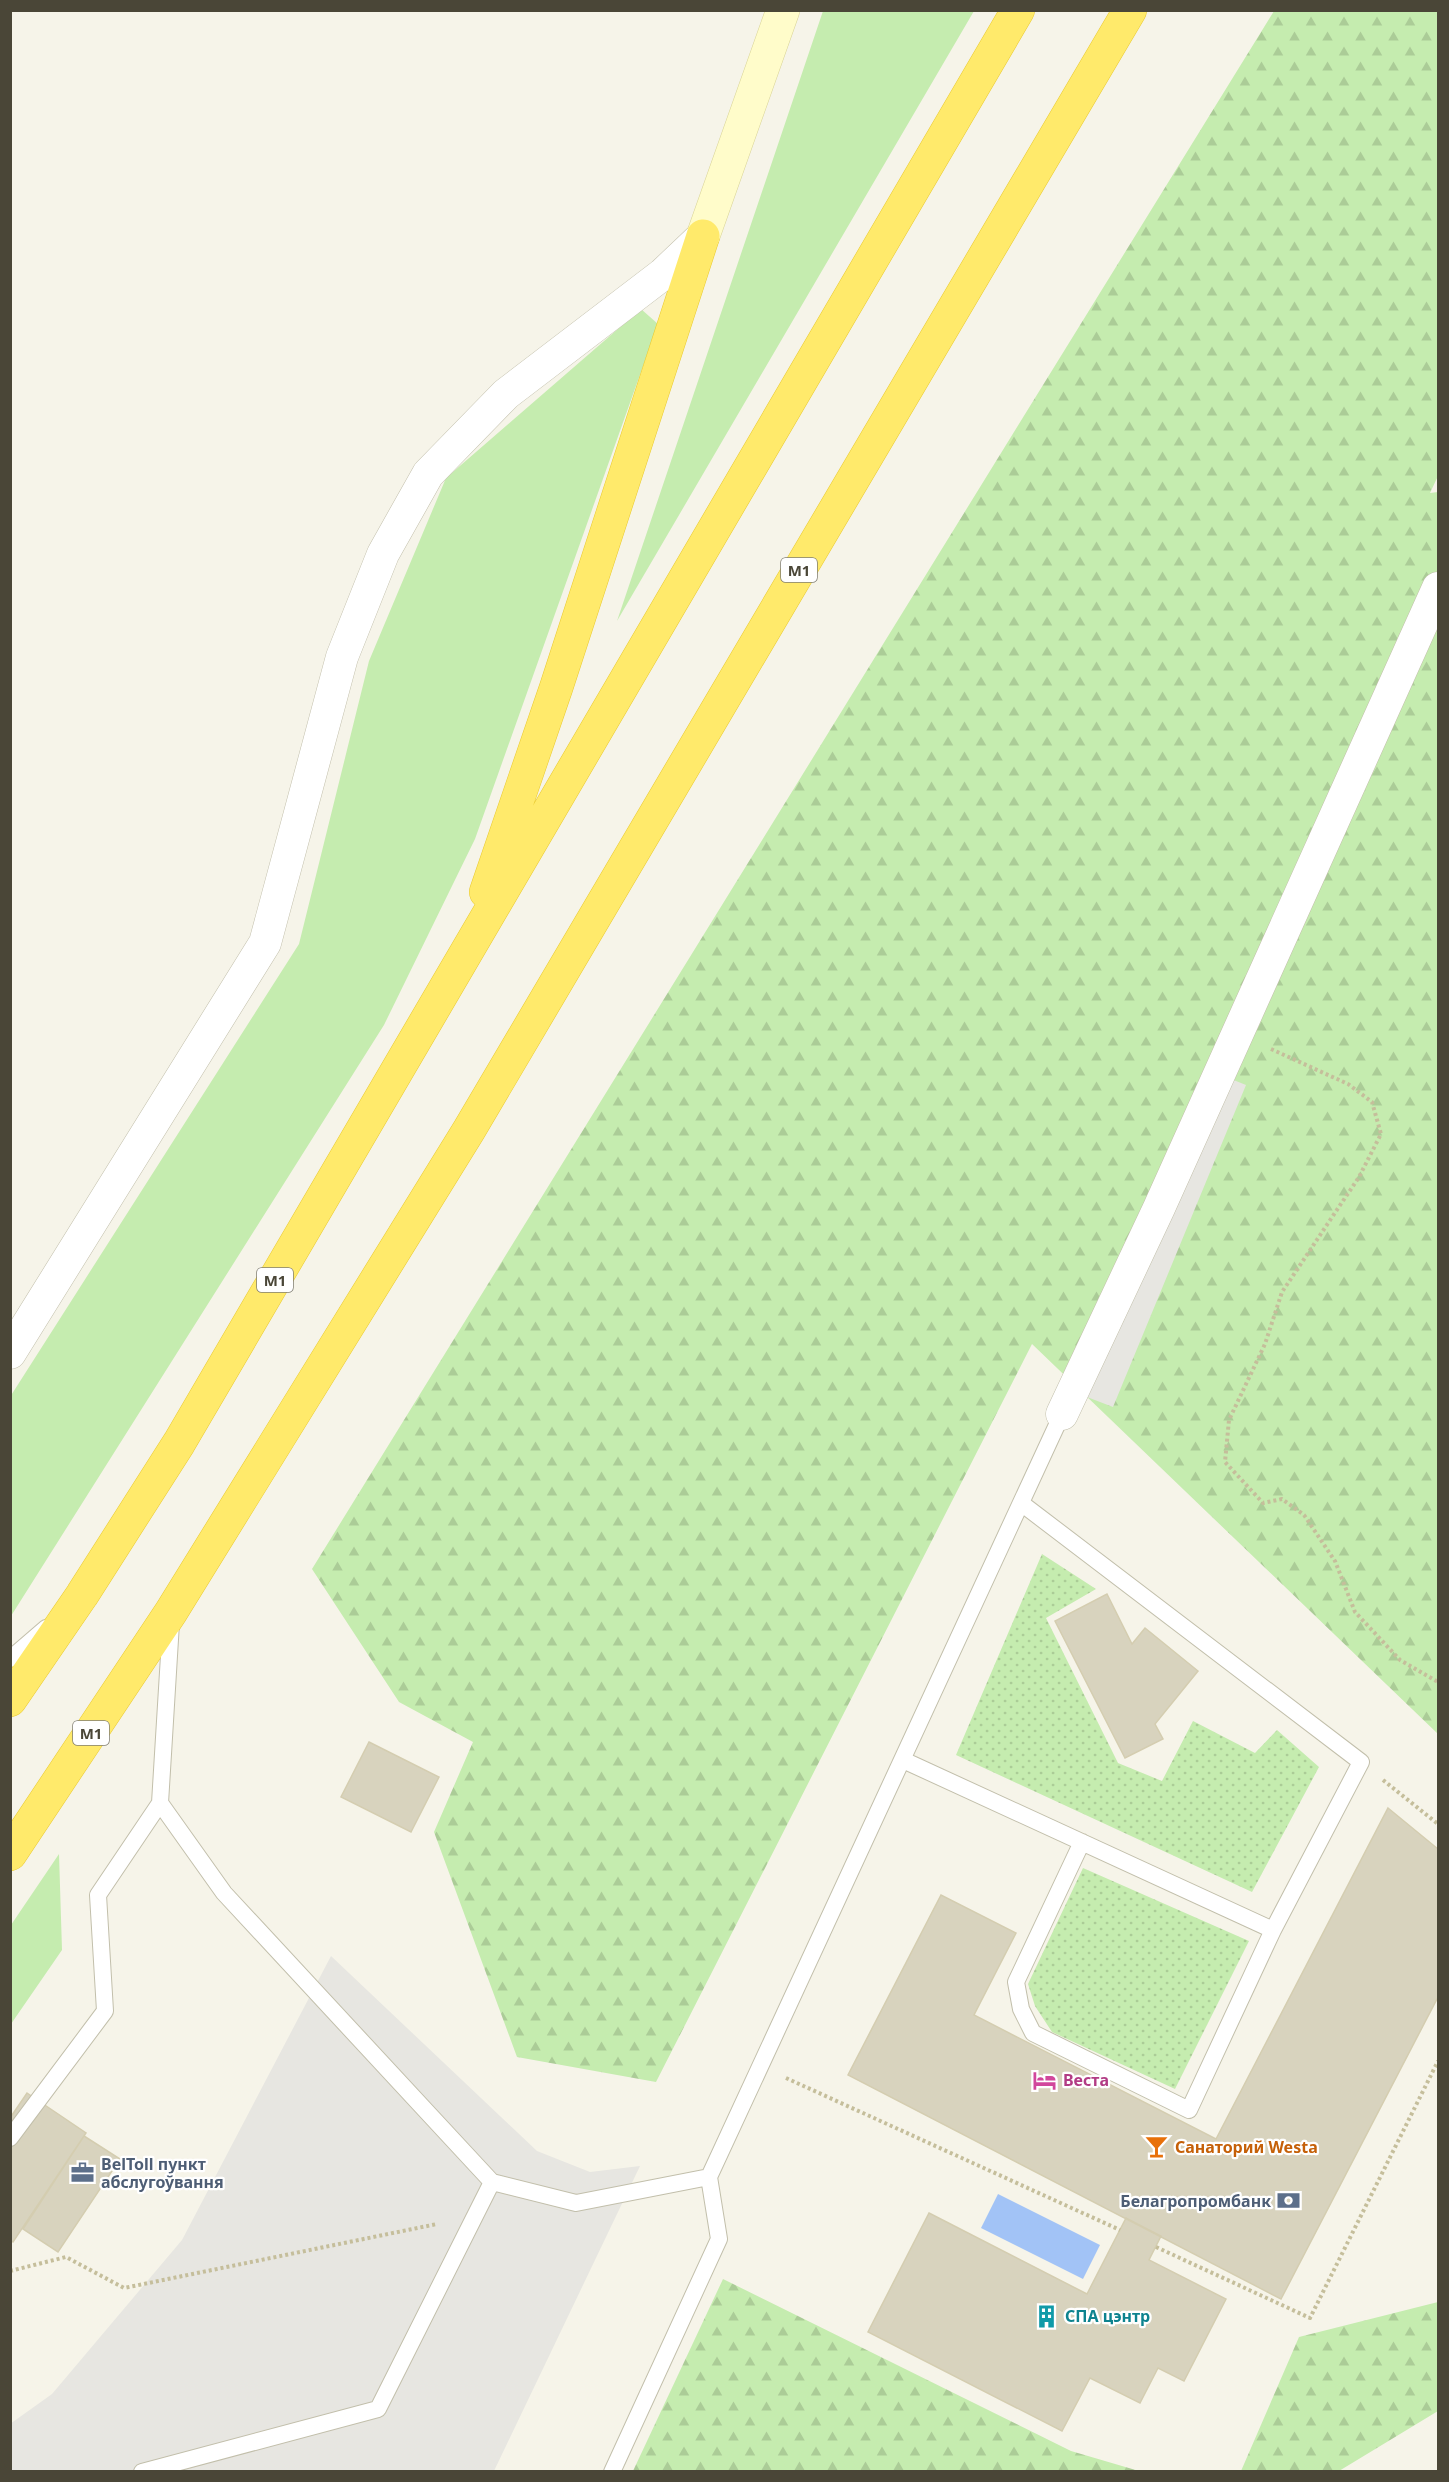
<svg xmlns="http://www.w3.org/2000/svg" width="1449" height="2482" viewBox="0 0 1449 2482" font-family="'Noto Sans',sans-serif">
  <defs>
    <pattern id="forest-firs" width="22" height="20" patternUnits="userSpaceOnUse" patternTransform="scale(1.5)"><rect width="22" height="20" fill="#c5ecaf"/><path d="M5 1l3.5 6h-7zM16 11l3.5 6h-7z" fill="#abcc97"/></pattern>
    <pattern id="park-dots" width="8" height="8" patternUnits="userSpaceOnUse" patternTransform="scale(1.5)"><rect width="8" height="8" fill="#c5ecaf"/><path d="M2 2h.1M6 6h.1" fill="none" stroke="#abcc97" stroke-width="1.8" stroke-linecap="round"/></pattern>
  </defs>
  <rect width="100%" height="100%" fill="#f6f4e9"/>
  <!-- grass -->
  <path fill="#c5ecaf" d="M823,11H974L617,621Z
    M641,309L658,324L475,839L384,1025L11,1616L10,1397L299,944L369,661L446,478Z
    M59,1854L62,1950L11,2024V1925Z"/>
  <!-- forest -->
  <path fill="url(#forest-firs)" d="M1274,11H1438V476L1430,493L1438,492V1734L1032,1344L656,2082L517,2057L434,1832L473,1742L399,1702L312,1569Z
    M723,2279L1071,2451L1139,2471H633Z
    M1438,2302V2411L1339,2471H1241L1299,2337Z"/>
  <!-- park -->
  <path fill="url(#park-dots)" d="M1042,1554L1096,1589L1046,1618L1118,1763L1162,1781L1193,1721L1255,1753L1277,1730L1319,1767L1252,1892L956,1755Z
    M1083,1868L1249,1941L1175,2089L1052,2032L1035,2006L1028,1984Z"/>
  <!-- parking -->
  <path fill="#e7e6e1" d="M1206,1069L1246,1085L1113,1407L1074,1392Z
    M331,1956L537,2151L590,2172L640,2166L494,2471H11L10,2424L52,2394L182,2240Z"/>
  <!-- water -->
  <path fill="#a2c3f6" d="M998,2194L1100,2245L1083,2279L981,2228Z"/>
  <!-- building -->
  <path fill="#d8d3be" stroke="#d4cdb0" stroke-width="1.5" d="M1107,1594L1132,1644L1145,1628L1198,1671L1155,1724L1163,1739L1125,1758L1055,1621Z
    M369,1742L439,1777L411,1832L341,1797Z
    M1388,1808L1438,1849V1997L1281,2299L848,2075L941,1895L1016,1933L974,2015L1216,2139Z
    M27,2093L86,2133L13,2242L10,2240V2118Z
    M84,2136L120,2159L58,2252L23,2229Z
    M929,2213L1087,2294L1126,2218L1161,2236L1149,2260L1226,2299L1184,2381L1158,2368L1140,2403L1090,2378L1062,2431L868,2332Z"/>
  <g fill="none" stroke-linecap="round" stroke-linejoin="round">
    <defs>
      <path id="lane" d="M10,1659L46,1628
        M903,1760L1273,1930L1361,1762L1021,1503
        M1082,1842L1016,1982L1021,2009L1033,2033L1189,2110L1273,1930
        M10,2138L105,2011L98,1895L160,1803L171,1623
        M492,2182L576,2203L709,2177
        M142,2472L378,2409L492,2182L224,1893L160,1803
        M612,2472L719,2239L709,2177L1062,1414"/>
      <path id="street" d="M10,1353L265,943L342,657L383,554L428,474L506,394L663,274L703,236
        M1062,1414L1159,1208L1438,588"/>
      <path id="secondary" d="M703,236L783,10"/>
      <path id="highway" d="M486,892L556,688L703,236
        M10,1700L82,1595L179,1443L1018,10
        M10,1854L171,1612L469,1130L1130,10"/>
    </defs>
    <!-- lane casing -->
    <use href="#lane" stroke="#c2bfab" stroke-width="18"/>
    <!-- street casing -->
    <use href="#street" stroke="#c2bfab" stroke-width="33"/>
    <!-- secondary casing -->
    <use href="#secondary" stroke="#d9d496" stroke-width="34"/>
    <!-- highway casing -->
    <use href="#highway" stroke="#e9c930" stroke-width="34"/>
    <!-- path -->
    <path stroke="#c5be9b" stroke-width="4" stroke-dasharray="3 3" stroke-linecap="butt" d="M1271,1049L1348,1084L1372,1102L1381,1134L1359,1177L1282,1292L1265,1344L1229,1420L1225,1462L1263,1503L1282,1499L1304,1515L1335,1561L1355,1612L1400,1660L1438,1682
      M1383,1780L1438,1824
      M786,2078L1120,2230
      M1156,2247L1310,2318L1438,2061
      M10,2271L66,2257L124,2288L437,2224"/>
    <!-- lane -->
    <use href="#lane" stroke="#fff" stroke-width="16"/>
    <!-- street -->
    <use href="#street" stroke="#fff" stroke-width="32"/>
    <!-- secondary -->
    <use href="#secondary" stroke="#fffcca" stroke-width="33"/>
    <!-- highway -->
    <use href="#highway" stroke="#ffea6b" stroke-width="33"/>
  </g>
  <!-- icons -->
  <defs>
    <symbol id="hotel-bare" viewBox="-9 -9 18 18"><path d="M-6-4.5h1.5V1H6V5H4.5V3h-9V5H-6ZM-4 0a1.8 1.8 0 1 1 3.6 0ZM.5 0V-2.5h3Q6-2.5 6 0Z" fill="#d1479c" stroke="#fff" stroke-width="2.5" paint-order="stroke"/></symbol>
    <symbol id="bar-bare" viewBox="-9 -9 18 18"><path d="M-6-5H6L.8 .8V4.5H3.5V6h-7V4.5H-.8V.8Z" fill="#e8710a" stroke="#fff" stroke-width="2.5" paint-order="stroke"/></symbol>
    <symbol id="office-bare" viewBox="-9 -9 18 18"><path d="M-6-3h4V-5.5h4V-3h4V5H-6ZM-1-4.5V-3h2v-1.5ZM-6 0V1H6V0Z" fill="#5c6f8a" stroke="#fff" stroke-width="2.5" paint-order="stroke"/></symbol>
    <symbol id="bank-bare" viewBox="-9 -9 18 18"><path d="M-6-4H6V4H-6ZM0-2.3a2.3 2.3 0 1 0 0 4.6a2.3 2.3 0 1 0 0-4.6Z" fill="#5c6f8a" stroke="#fff" stroke-width="2.5" paint-order="stroke"/></symbol>
    <symbol id="building-bare" viewBox="-9 -9 18 18"><path d="M-4-6H4V6H1V3H-1V6H-4ZM-2.5-4.3h1.7v1.8h-1.7ZM.8-4.3h1.7v1.8H.8ZM-2.5-1h1.7V.8h-1.7ZM.8-1h1.7V.8H.8Z" fill="#0f9aa8" stroke="#fff" stroke-width="2.5" paint-order="stroke"/></symbol>
  </defs>
  <g fill-rule="evenodd">
    <use href="#hotel-bare" x="1028" y="2064" width="33" height="33"/>
    <use href="#bar-bare" x="1140" y="2130" width="33" height="33"/>
    <use href="#office-bare" x="66" y="2156" width="33" height="33"/>
    <use href="#bank-bare" x="1272" y="2184" width="33" height="33"/>
    <use href="#building-bare" x="1030" y="2300" width="33" height="33"/>
  </g>
  <g text-anchor="middle" dominant-baseline="central" stroke-width="4.5" stroke-linejoin="round" paint-order="stroke">
    <!-- shield labels -->
    <g fill="#fff" stroke="#807e73" stroke-width="1.5">
      <rect x="781" y="558" width="36" height="24" rx="4.5"/>
      <rect x="257" y="1268" width="36" height="24" rx="4.5"/>
      <rect x="73" y="1721" width="36" height="24" rx="4.5"/>
    </g>
    <g font-size="15" font-weight="bold" fill="#4a4637">
      <text x="799" y="570">М1</text>
      <text x="275" y="1280">М1</text>
      <text x="91" y="1733">М1</text>
    </g>
    <!-- hotel labels -->
    <g font-size="16" font-weight="bold" fill="#b23c85" stroke="#fff" text-anchor="start">
      <text x="1063" y="2080">Веста</text>
    </g>
    <!-- food labels -->
    <g font-size="16" font-weight="bold" fill="#c56008" stroke="#fff" text-anchor="start">
      <text x="1175" y="2147">Санаторий Westa</text>
    </g>
    <!-- service labels -->
    <g font-size="16" font-weight="bold" fill="#4e5e75" stroke="#fff" text-anchor="start">
      <text x="101" y="2164">BelToll пункт<tspan x="101" dy="18">абслугоўвання</tspan></text>
      <text x="1271" y="2201" text-anchor="end">Белагропромбанк</text>
    </g>
    <!-- culture labels -->
    <g font-size="16" font-weight="bold" fill="#0d838f" stroke="#fff" text-anchor="start">
      <text x="1065" y="2316">СПА цэнтр</text>
    </g>
  </g>
  <!-- border -->
  <rect width="1449" height="2482" fill="none" stroke="#4a4637" stroke-width="24"/>
</svg>
